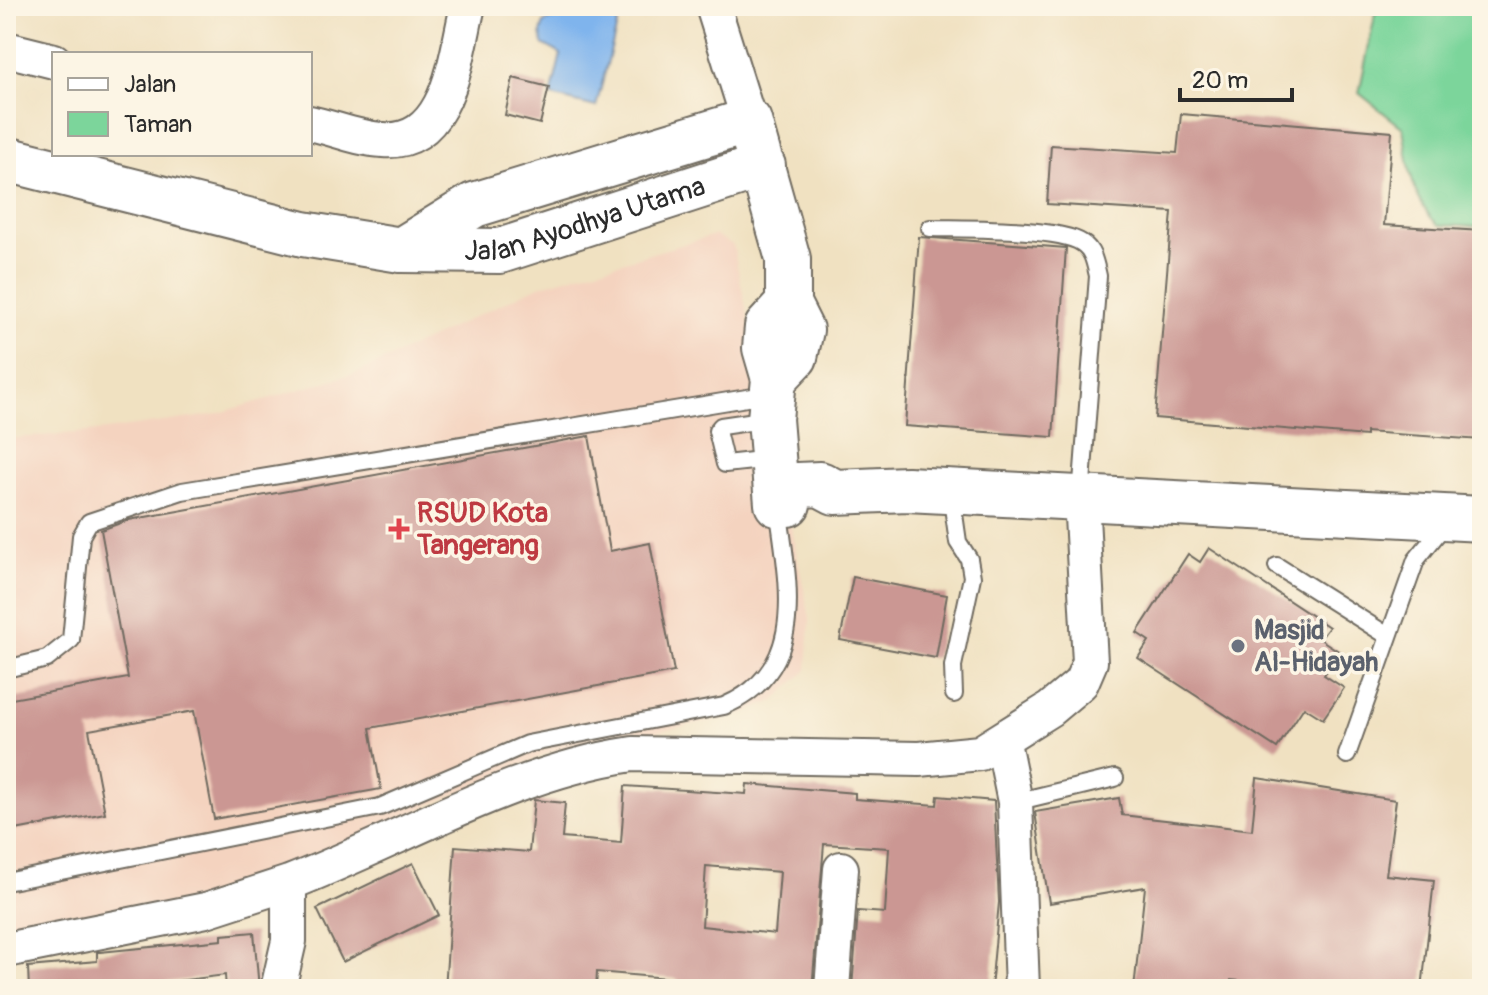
<svg xmlns="http://www.w3.org/2000/svg" width="1488" height="995" viewBox="0 0 1488 995" font-family="Pangolin,sans-serif">
  <rect width="100%" height="100%" fill="#fcf5e5"/>
  <filter id="ink" filterUnits="userSpaceOnUse"><feTurbulence type="fractalNoise" baseFrequency=".0125" numOctaves="2"/><feDisplacementMap in="SourceGraphic" scale="16" xChannelSelector="R" yChannelSelector="G"/><feConvolveMatrix kernelMatrix="1 2 1 2 8 2 1 2 1" color-interpolation-filters="sRGB"/></filter>
  <filter id="wash" filterUnits="userSpaceOnUse"><feTurbulence type="fractalNoise" baseFrequency=".006" numOctaves="4" result="noise"/><feDisplacementMap in="SourceGraphic" scale="32" xChannelSelector="R" yChannelSelector="G"/><feGaussianBlur stdDeviation="1.8" result="paint"/><feColorMatrix in="noise" values="0 0 0 0 0 0 0 0 0 0 0 0 0 0 0 0 0 1.4 0 .05"/><feComposite in="paint" operator="in"/></filter>
  <g filter="url(#wash)">
    <rect width="100%" height="100%" fill="#f0e1c1"/>
    <!-- built -->
    <path fill="#f4d3bf" d="M715,235L733,245L810,619L807,670L774,701L739,715L549,753L193,909L39,935L6,927V439L99,431L213,415L362,371L539,286Z"/>
    <!-- green -->
    <path fill="#7cd59b" stroke="#548063" stroke-width="2" d="M1377,6H1482V227L1438,225C1410,198 1409,165 1403,128L1359,93Z"/>
    <!-- water -->
    <path fill="#7fb4ed" stroke="#55708c" stroke-width="2" d="M565,6H622L596,107L551,96L561,54L543,44L541,33L544,23L562,14Z"/>
    <g id="blocks">
      <!-- building -->
      <path fill="#cb9793" fill-rule="evenodd" d="M513,78L549,87L540,124L505,115Z
        M1181,114L1392,132L1384,225L1482,231V440L1366,432V436L1155,418L1172,212L1047,204L1051,145L1177,153Z
        M919,237L1066,248L1053,437L905,426Z
        M589,436L610,551L650,543L674,672L370,728L381,789L214,819L194,711L89,730L105,813L10,831L6,808V700L128,678L101,530L129,520Z
        M1209,548L1329,627L1320,639L1340,652L1324,675L1344,688L1323,719L1304,707L1277,748L1138,658L1149,641L1137,633L1188,554L1200,562Z
        M853,577L947,595L936,658L840,640Z
        M1257,778L1396,800L1386,875L1434,880L1422,989H1323L1231,980L1230,989H1134L1145,887L1049,903L1035,812L1119,798L1122,815L1252,830Z
        M747,784L855,793V799L937,805L938,796L994,801L999,902L991,989H852L858,911L885,913L889,848L824,844L812,989H730L678,983V979L597,972L596,989H445L455,846L529,852L534,800L565,803L562,838L621,843L625,786L746,794ZM706,866L780,872L775,934L702,926Z
        M413,863L439,915L343,962L317,909Z
        M254,932L259,989H226L225,975L146,985V989H29L28,967L97,961V952H100L222,940V935Z"/>
    </g>
  </g>
  <g filter="url(#ink)">
    <use href="#blocks" fill-opacity="0" stroke="#706b60" stroke-width="2"/>
    <g fill="none" stroke-linecap="round" stroke-linejoin="round">
      <defs>
        <path id="lane" d="M930,228C963,229 1057,227 1082,243C1093,250 1095,263 1098,276L1081,496
          M769,419L721,426L717,431L725,464L771,459
          M951,493L958,542L969,559L972,577L953,666L954,694
          M1277,566L1388,636
          M6,669L47,659L71,640L81,536L89,522L182,491L771,394
          M1347,755L1416,560L1445,524
          M1015,802L1115,778
          M6,882L380,807L527,744L724,706C811,669 787,580 778,506"/>
        <path id="street" d="M713,6L749,121
          M6,49L54,61
          M310,123C333,128 359,139 383,140C450,145 456,54 468,6
          M1003,742L1015,802L1022,989
          M289,883C403,839 511,772 633,754L919,759L980,753L1050,709L1081,683L1090,662L1081,498
          M6,950L206,910L289,883V941L278,989
          M832,989L841,869"/>
        <g id="secondary">
          <path id="s1" d="M6,159L303,234L401,250L500,251L763,166"/>
          <path d="M401,250L474,205L749,121L788,259V304L801,330L795,357L774,379"/>
          <path d="M788,304L767,327L765,348L774,379L770,419L777,504H788"/>
          <path d="M776,486L820,484L835,492L907,489L1482,519"/>
        </g>
      </defs>
      <!-- lane casing -->
      <use href="#lane" stroke="#706b60" stroke-width="20"/>
      <!-- street casing -->
      <use href="#street" stroke="#706b60" stroke-width="38"/>
      <!-- secondary casing -->
      <use href="#secondary" stroke="#706b60" stroke-width="48"/>
      <!-- lane -->
      <use href="#lane" stroke="#fff" stroke-width="16"/>
      <!-- street -->
      <use href="#street" stroke="#fff" stroke-width="34"/>
      <!-- secondary -->
      <use href="#secondary" stroke="#fff" stroke-width="44"/>
    </g>
  </g>
  <!-- markers -->
  <path fill="#e0444e" stroke="#fcf5e5" stroke-width="3" d="M395 517h8v8h8v8h-8v8h-8v-8h-8v-8h8z"/>
  <circle fill="#6b7280" stroke="#fcf5e5" stroke-width="3" cx="1238" cy="646" r="8"/>
  <g text-anchor="middle" dominant-baseline="central" stroke-width="7" stroke-linejoin="round" paint-order="stroke">
    <!-- street labels -->
    <g font-size="28" fill="#2b2b2b" stroke="#fcf5e5">
      <text stroke="none"><textPath href="#s1" startOffset="594">Jalan Ayodhya Utama</textPath></text>
    </g>
    <!-- health labels -->
    <g font-size="28" font-weight="bold" fill="#be3a42" stroke="#fcf5e5" text-anchor="start">
      <text x="417" y="513">RSUD Kota<tspan x="417" dy="32">Tangerang</tspan></text>
    </g>
    <!-- worship labels -->
    <g font-size="28" font-weight="bold" fill="#5b616d" stroke="#fcf5e5" text-anchor="start">
      <text x="1254" y="630">Masjid<tspan x="1254" dy="32">Al-Hidayah</tspan></text>
    </g>
  </g>
  <!-- margin -->
  <rect width="1488" height="995" fill="none" stroke="#fcf5e5" stroke-width="32"/>
  <!-- legend -->
  <rect x="52" y="52" width="260" height="104" fill="#fcf5e5" stroke="#a8a49b" stroke-width="2"/>
  <rect x="68" y="78" width="40" height="12" fill="#ffffff" stroke="#a8a49b" stroke-width="2"/>
  <text x="124" y="92" font-size="24" fill="#2b2b2b">Jalan</text>
  <rect x="68" y="112" width="40" height="24" fill="#7cd59b" stroke="#a8a49b" stroke-width="2"/>
  <text x="124" y="132" font-size="24" fill="#2b2b2b">Taman</text>
  <!-- scale -->
  <path d="M1180 88v12h112v-12" fill="none" stroke="#2b2b2b" stroke-width="4"/>
  <text x="1192" y="88" font-size="24" fill="#2b2b2b" stroke="#fcf5e5" stroke-width="6" paint-order="stroke">20 m</text>
</svg>
